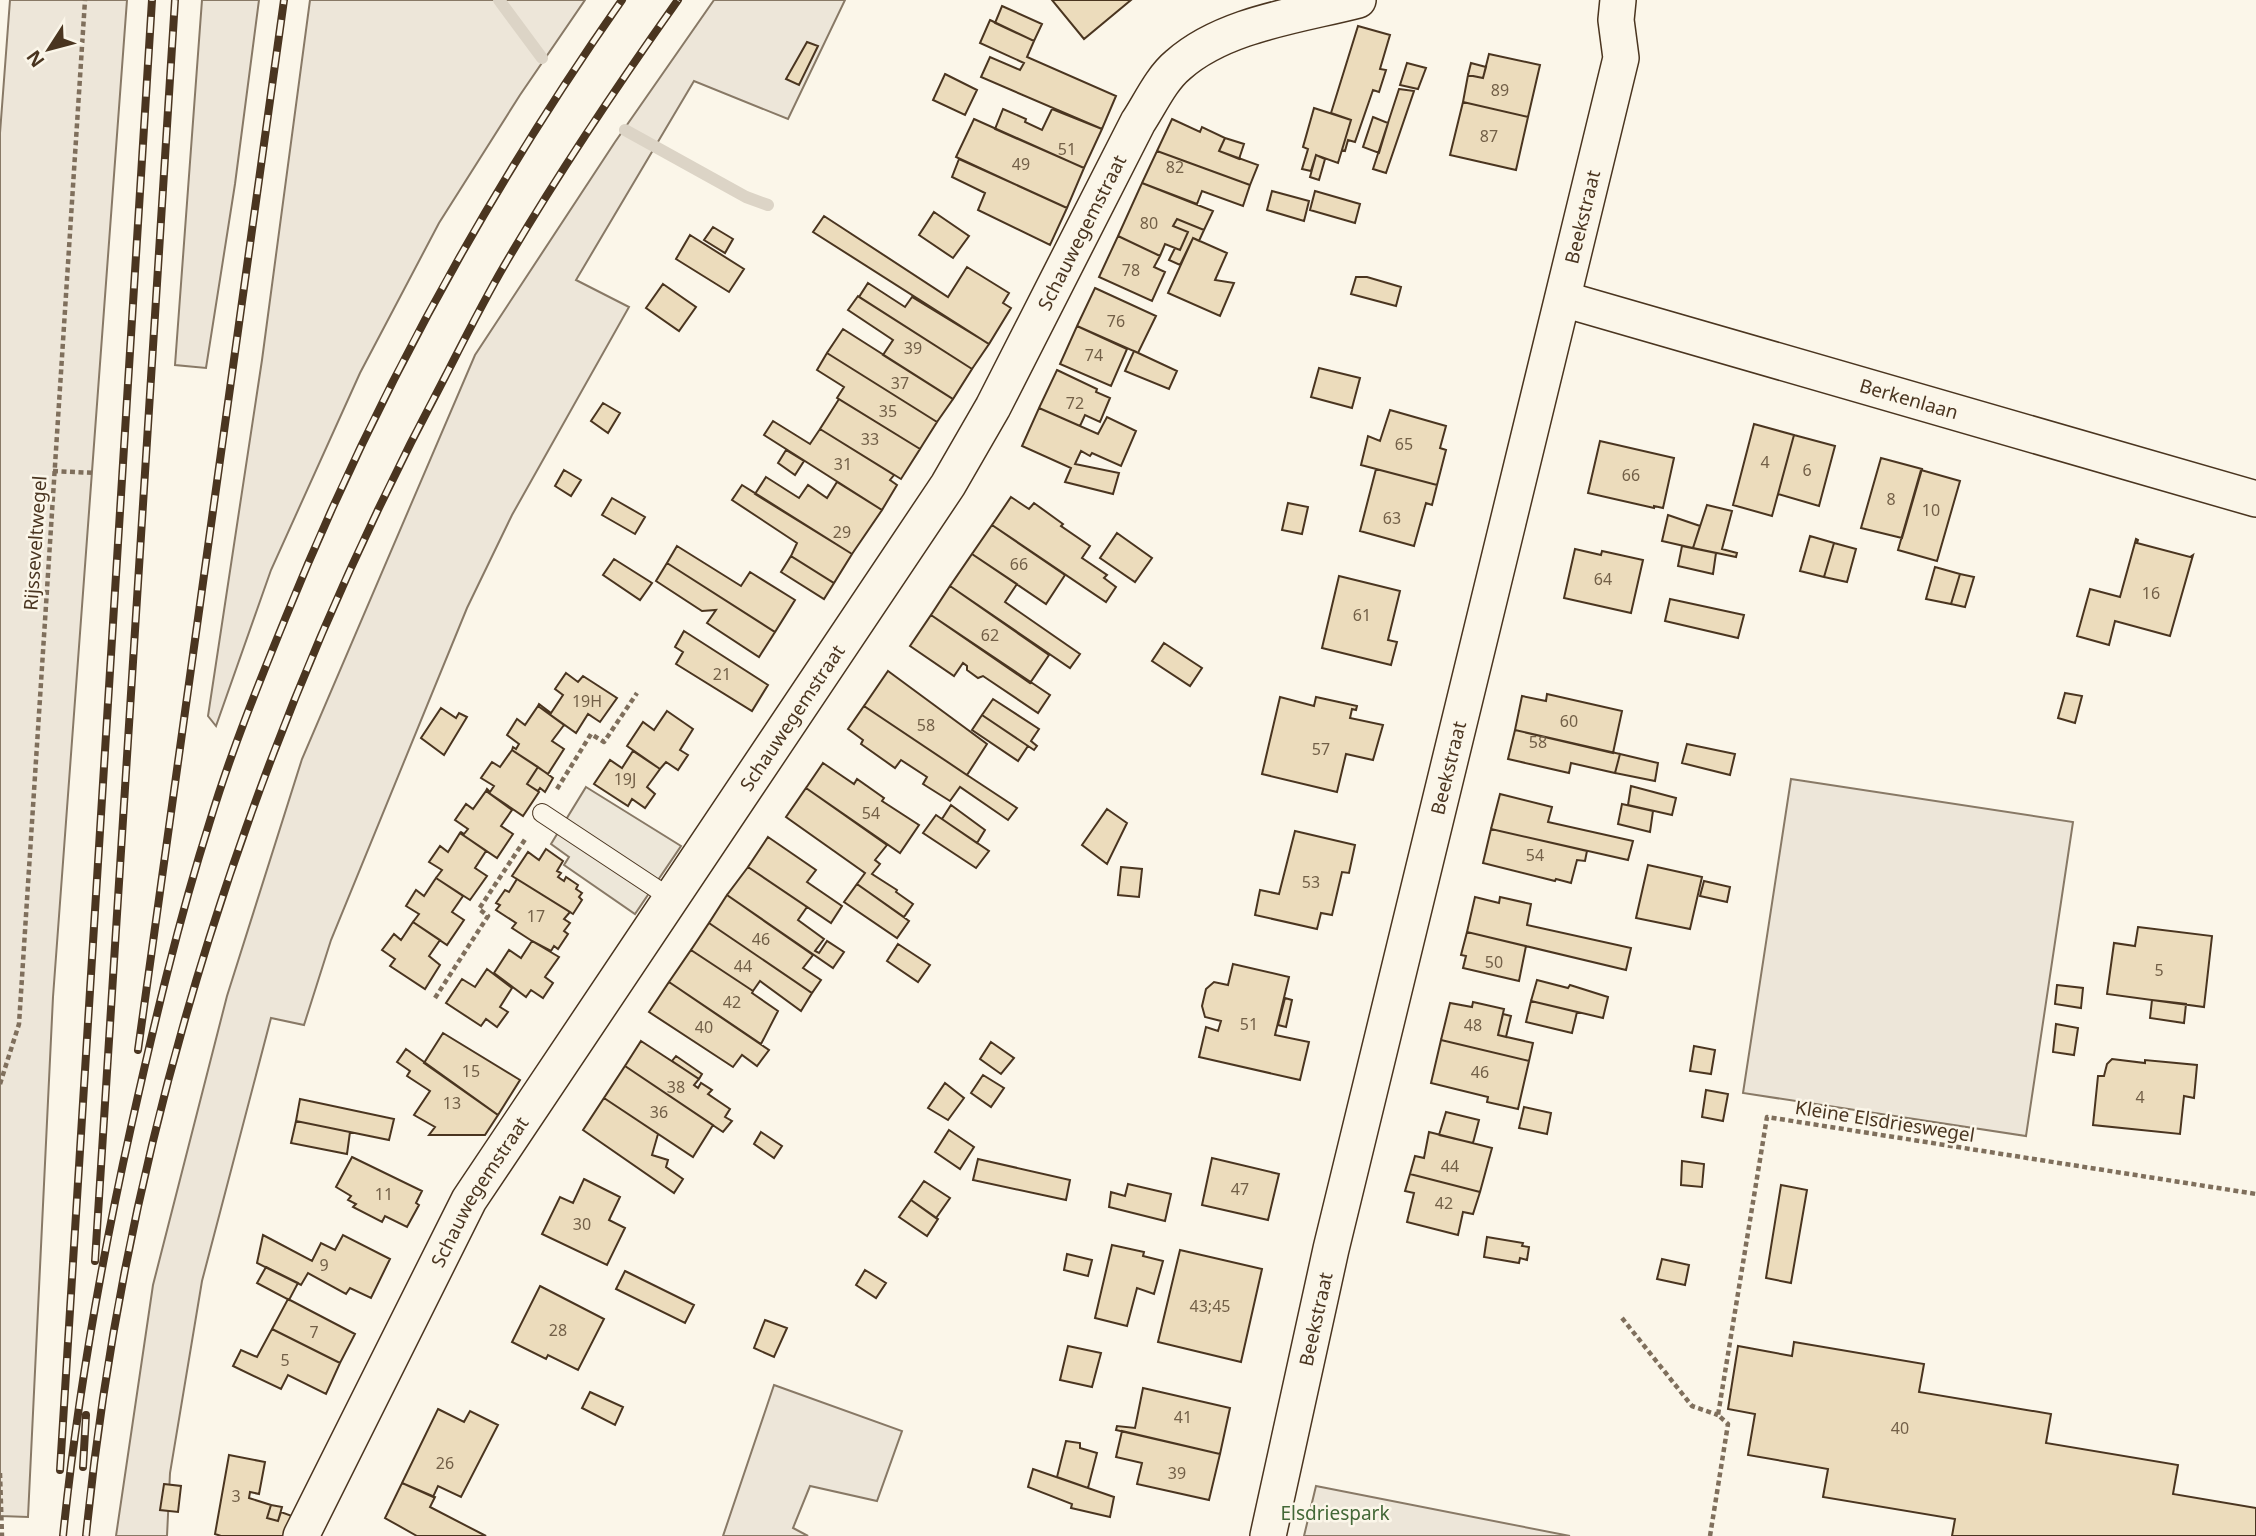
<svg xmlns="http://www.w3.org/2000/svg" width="2256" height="1536" viewBox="0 0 2256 1536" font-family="'Noto Sans',sans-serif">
  <rect width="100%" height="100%" fill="#fbf6e9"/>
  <!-- green -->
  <path fill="#ede6d9" stroke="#887966" stroke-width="2" d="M10,0H127L53,997L28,1517L0,1516V133Z
    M202,0H259L235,184L206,368L175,365Z
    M310,0H585L520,95L439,223L360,373L271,570L216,726L208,716L262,360Z
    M714,0H845L788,119L694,81L576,280L629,307L512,515L467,608L331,940L304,1025L271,1018L202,1281L170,1473L167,1536H116L153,1285L227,996L302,759L475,355L615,142Z
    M1791,779L2073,822L2026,1136L1743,1093Z
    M774,1385L902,1431L877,1501L810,1486L793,1528L808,1536H723Z
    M1316,1486L1570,1536H1304Z"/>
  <!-- parking -->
  <path fill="#ede7d9" stroke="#887966" stroke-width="2" d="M586,787L681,846L635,914L564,865L569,857L551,844Z"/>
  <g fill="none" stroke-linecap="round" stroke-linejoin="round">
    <!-- stream -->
    <path stroke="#dcd4c6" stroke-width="12" d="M499,0L542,58
      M625,130L746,197L768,205"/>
  </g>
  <!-- building -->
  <path fill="#ecdcbc" stroke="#4a3520" stroke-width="2" d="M1052,0H1131L1084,39Z
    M1002,6L1042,24L1034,41L995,23Z
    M990,20L1034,41L1027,57L1116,96L1102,129L981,77L990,57L1020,70L1024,63L980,43Z
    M1358,26L1390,35L1380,69L1386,70L1379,92L1373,90L1355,142L1348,140L1345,151L1342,150L1351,120L1331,113Z
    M807,42L818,46L799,85L786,79Z
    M1489,54L1540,65L1528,117L1463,102L1468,75L1483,78Z
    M1407,63L1426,68L1418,89L1400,85Z
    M1471,63L1486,67L1483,78L1468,75Z
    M945,74L977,90L965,115L933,100Z
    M1399,89L1414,91L1386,173L1373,169Z
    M1463,102L1528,117L1516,170L1450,155Z
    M1314,108L1351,120L1338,163L1316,155L1311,171L1302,169L1308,149L1303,147Z
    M1003,109L1026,119L1025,122L1042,130L1052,109L1102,129L1084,168L995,129Z
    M1373,117L1388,123L1379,153L1363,147Z
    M974,119L1084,168L1067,208L956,157Z
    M1172,119L1200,132L1202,127L1225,138L1219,151L1258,165L1250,185L1157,151Z
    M1225,138L1244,144L1239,159L1219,151Z
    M1157,151L1250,185L1243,206L1202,191L1197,204L1142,183Z
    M1316,155L1325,159L1319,180L1310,177Z
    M959,159L1067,208L1050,245L978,210L985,193L952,177Z
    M1142,183L1213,211L1204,230L1177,219L1173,226L1188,232L1180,250L1165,244L1160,256L1118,236Z
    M1272,191L1309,201L1304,221L1267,210Z
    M1315,191L1360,204L1355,223L1310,210Z
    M934,212L969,236L953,258L919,235Z
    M824,216L948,297L967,267L1009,293L1003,303L1011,308L989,344L813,232Z
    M1177,219L1204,230L1199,241L1193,238L1180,265L1169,260L1175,248L1180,250L1188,232L1173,226Z
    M713,227L733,239L725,253L704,240Z
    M690,235L744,269L729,292L676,259Z
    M1118,236L1160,256L1154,267L1165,272L1152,301L1099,277Z
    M1193,238L1227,253L1215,280L1234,283L1220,316L1168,293Z
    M1356,277H1367L1401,287L1396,306L1351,294Z
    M868,283L905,307L912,297L989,344L972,369L859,297Z
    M663,284L696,307L679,331L646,308Z
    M1095,288L1156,316L1138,353L1077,326Z
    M858,296L972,369L953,399L883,355L893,340L848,310Z
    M1077,326L1127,349L1111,386L1060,364Z
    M843,329L953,399L937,422L827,353Z
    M1134,351L1177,371L1169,389L1125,371Z
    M827,353L937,422L920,449L837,398L844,387L817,370Z
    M1319,368L1360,378L1352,408L1311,397Z
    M1057,370L1097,389L1096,392L1110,398L1100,422L1085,415L1080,426L1039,408Z
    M839,399L920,449L901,479L820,429Z
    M603,403L620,413L608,433L591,421Z
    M1039,408L1098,434L1107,417L1136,431L1121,466L1092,453L1090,456L1081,451L1075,464L1119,473L1113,494L1065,482L1071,468L1022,446Z
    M1390,410L1446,426L1440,448L1446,450L1437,485L1361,465L1368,436L1380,441Z
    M773,421L810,444L820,429L894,475L890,480L897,485L882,510L764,435Z
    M1754,424L1794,435L1772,516L1733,505Z
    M1794,435L1835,446L1819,506L1778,494Z
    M1600,441L1674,458L1663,508L1654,506V508L1588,493Z
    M786,450L804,461L795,475L778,463Z
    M1881,458L1922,469L1902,538L1861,528Z
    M1376,469L1437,485L1432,505L1426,503L1414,546L1360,531Z
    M564,470L581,480L571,496L555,486Z
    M1921,470L1960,481L1937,561L1898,550Z
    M766,477L799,498L808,485L827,498L837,482L882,510L852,554L755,494Z
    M742,485L852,554L834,583L791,556L797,543L732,500Z
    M1011,497L1029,509L1034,503L1063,524L1061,526L1090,546L1082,558L1107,575L1104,578L1116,587L1106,602L992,525Z
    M612,498L645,517L635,534L602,515Z
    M1288,503L1308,507L1302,534L1282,530Z
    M1707,505L1732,511L1722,549L1737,553L1736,557L1693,548Z
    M1668,515L1700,526L1693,548L1662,541Z
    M992,525L1065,575L1046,604L972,554Z
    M1117,533L1152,558L1135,582L1100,558Z
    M1810,536L1834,543L1824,577L1800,571Z
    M2136,539L2138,540L2137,543L2190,557L2193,555L2170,636L2115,621L2109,645L2077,636L2090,589L2120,597Z
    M1834,543L1856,549L1847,582L1824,577Z
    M677,546L741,586L750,572L795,600L775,632L667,563Z
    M1682,546L1716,553L1713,574L1678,566Z
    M1575,549L1601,555L1602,551L1643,560L1631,613L1564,598Z
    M972,554L1017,584L1005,602L1080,654L1070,668L950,586Z
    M791,556L834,583L824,599L781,572Z
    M614,559L652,583L640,600L603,575Z
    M667,563L775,632L759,657L707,623L716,610L702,611L656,581Z
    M1935,567L1960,574L1951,604L1926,599Z
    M1960,574L1974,577L1965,607L1951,604Z
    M1339,576L1400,591L1388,640L1397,642L1391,665L1322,648Z
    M950,586L1049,655L1030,683L931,615Z
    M1670,599L1744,615L1738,638L1665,621Z
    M931,615L1050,695L1038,713L983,676L978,678L967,670V666L963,663L954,676L910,646Z
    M684,631L768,685L752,711L676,664L683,652L675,647Z
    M1164,643L1202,668L1190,686L1152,661Z
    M888,671L987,744L967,775L864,706Z
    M566,673L578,682L583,676L617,698L600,722L588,714L576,733L538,706L539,704L551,713L563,695L555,689Z
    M2065,693L2082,696L2075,723L2058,718Z
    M1547,694L1622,711L1613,753L1515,730L1522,696L1546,701Z
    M1280,697L1314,706L1316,697L1357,706L1356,710L1352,709L1350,718L1383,725L1373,760L1346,754L1337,792L1262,774Z
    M993,699L1039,729L1031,741L1037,746L1034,750L982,715Z
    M538,706L564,725L552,741L564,749L548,774L512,750L513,747L516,749L519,744L507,735L517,719L525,725Z
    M864,706L967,775L1017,808L1008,820L960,787L950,801L923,784L927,777L901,760L895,768L861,744L863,740L848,729Z
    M441,708L456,718L459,713L467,717L444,755L421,738Z
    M667,711L693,729L680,750L688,755L678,770L666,762L660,769L627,746L643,722L654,730Z
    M982,715L1028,746L1018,761L972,730Z
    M1515,730L1620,754L1615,773L1571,763L1569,773L1508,759Z
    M1687,744L1735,754L1730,775L1682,763Z
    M512,750L538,767L527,784L539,792L523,816L486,791L487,789L490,792L494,786L481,778L492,762L500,767Z
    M633,751L660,769L647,787L655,794L645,808L632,799L628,806L594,784L610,760L622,768Z
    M1620,754L1658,763L1655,781L1615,773Z
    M823,763L854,784L857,779L884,798L882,801L919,825L900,853L806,788Z
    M538,767L553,778L545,792L540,788L538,791L527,784Z
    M1631,786L1676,798L1672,815L1628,805Z
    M806,788L887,845L875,860L880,864L872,874L897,890L896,892L913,904L904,917L857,884L865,873L786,817Z
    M486,791L512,810L501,826L513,834L497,858L460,833L461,832L464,834L468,829L455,820L466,804L473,809Z
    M1500,794L1552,807L1548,822L1633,841L1628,860L1491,829Z
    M1622,804L1653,811L1650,832L1618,824Z
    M951,805L985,830L977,843L942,819Z
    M1107,809L1127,823L1107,864L1082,845Z
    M936,815L989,851L976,868L923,833Z
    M1491,829L1587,851L1585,861L1577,860L1571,883L1556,879L1555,881L1483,863Z
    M1295,831L1355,845L1349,873L1342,872L1332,915L1321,913L1317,929L1255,915L1260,890L1279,894Z
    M460,833L486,851L475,868L487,876L470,900L436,878L442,870L429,862L440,846L448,852Z
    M768,837L816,870L807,882L842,906L831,923L748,867Z
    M546,849L563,861L557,871L561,873L558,877L564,881L566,877L578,885L576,889L582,893L579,897L582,900L573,914L512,876L528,852L539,860Z
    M1648,865L1702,877L1690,929L1636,918Z
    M748,867L807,907L798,920L824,939L815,951L819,953L827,941L844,952L833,968L727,895Z
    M1121,867L1142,869L1139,897L1118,895Z
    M436,878L463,896L452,912L464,920L447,945L413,922L419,914L406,906L416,890L424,896Z
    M517,879L570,912L564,919L570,923L564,931L568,934L558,949L554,946L551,951L532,941L512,928L516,923L496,910L500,905L496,903L505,890L509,892Z
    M1704,881L1730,887L1727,902L1700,896Z
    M857,884L909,921L897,938L844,902Z
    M727,895L813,955L803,968L821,980L812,993L709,923Z
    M1475,897L1499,903L1500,897L1531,904L1527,925L1631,948L1626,970L1467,932Z
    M413,922L440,940L429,956L440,965L425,989L390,966L395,959L382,950L394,934L401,940Z
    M709,923L812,993L801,1011L760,981L753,991L691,950Z
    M2138,927L2212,936L2204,1007L2107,994L2114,943L2135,946Z
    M1467,932L1526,946L1519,981L1463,968L1466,956L1461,955Z
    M532,941L559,957L545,977L553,983L543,998L531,990L526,997L494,973L509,950L521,958Z
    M898,944L930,965L918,982L887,961Z
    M691,950L753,991L752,993L778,1011L761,1044L669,982Z
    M1233,964L1289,977L1275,1035L1309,1042L1300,1080L1199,1057L1206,1027L1218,1031L1221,1021L1205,1017L1202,1006L1206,989L1214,982L1228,985Z
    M487,969L512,988L500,1007L508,1012L497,1027L486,1019L481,1026L446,1003L462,979L475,987Z
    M1537,980L1568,988L1570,985L1608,997L1603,1018L1531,1001Z
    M669,982L769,1050L757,1066L742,1055L733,1067L649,1012Z
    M2057,985L2083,988L2081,1008L2055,1004Z
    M1285,998L1292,1000L1286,1027L1278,1025Z
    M2152,1000L2186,1004L2184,1023L2150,1018Z
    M1531,1001L1577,1012L1572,1033L1526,1022Z
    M1473,1002L1504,1009L1498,1035L1533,1043L1529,1061L1441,1040L1450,1003L1472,1007Z
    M1503,1014L1511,1016L1506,1037L1498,1035Z
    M2056,1024L2078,1028L2074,1055L2053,1052Z
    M443,1033L520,1080L498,1115L424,1063Z
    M1441,1040L1529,1061L1518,1109L1487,1102L1488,1097L1431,1083Z
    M641,1041L699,1079L694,1085L698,1088L701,1083L712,1090L708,1094L730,1109L725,1117L732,1121L723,1132L625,1066Z
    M991,1042L1014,1058L1001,1074L980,1059Z
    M1694,1046L1715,1050L1711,1074L1690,1071Z
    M406,1049L498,1115L485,1135H429L435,1127L414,1115L430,1091L407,1076L410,1071L397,1062Z
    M676,1056L702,1074L699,1079L672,1061Z
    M2112,1059L2145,1063V1060L2197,1065L2194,1098L2184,1096L2180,1134L2093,1125L2098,1076H2104L2107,1064Z
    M625,1066L713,1125L693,1157L604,1098Z
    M983,1075L1004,1088L991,1107L971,1093Z
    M945,1083L964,1098L948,1120L928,1108Z
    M1706,1090L1728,1094L1723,1121L1702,1117Z
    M604,1098L658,1134L652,1155L668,1160L666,1167L683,1179L674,1193L583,1130Z
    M300,1099L394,1119L389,1140L296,1121Z
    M1524,1107L1551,1113L1547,1134L1519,1128Z
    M1446,1112L1479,1120L1473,1143L1439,1135Z
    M296,1121L350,1132L347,1154L291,1143Z
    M949,1130L974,1147L960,1169L935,1152Z
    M761,1132L782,1146L774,1158L754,1144Z
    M1429,1132L1492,1148L1480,1192L1410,1174L1415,1156L1424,1158Z
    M352,1157L422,1191L416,1203L419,1205L407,1227L385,1216L382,1222L353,1207L356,1204L348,1200L351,1196L336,1187Z
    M1212,1158L1279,1174L1268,1220L1202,1205Z
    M978,1159L1070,1180L1066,1200L973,1180Z
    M1682,1161L1704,1164L1702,1187L1681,1185Z
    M1410,1174L1480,1192L1473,1214L1463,1212L1458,1235L1407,1222L1414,1193L1405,1191Z
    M584,1179L620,1197L609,1220L625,1228L607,1265L542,1234L560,1197L573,1203Z
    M924,1181L950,1198L936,1218L911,1200Z
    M1128,1184L1171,1194L1165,1221L1109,1207L1111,1192L1125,1196Z
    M1781,1185L1807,1190L1791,1283L1766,1278Z
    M911,1200L938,1219L927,1236L899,1217Z
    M263,1235L312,1261L321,1243L335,1250L343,1235L390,1259L371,1298L350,1288L346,1294L308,1273L301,1285L257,1263Z
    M1487,1237L1523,1243L1522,1246L1529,1247L1527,1260L1520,1258L1519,1263L1484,1257Z
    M1112,1245L1144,1252L1143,1256L1163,1261L1154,1294L1137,1288L1127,1326L1095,1318Z
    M1180,1250L1262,1269L1241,1362L1158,1342Z
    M1067,1254L1092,1260L1088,1276L1064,1270Z
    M1662,1259L1689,1265L1685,1285L1657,1279Z
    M266,1267L298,1283L289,1300L257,1283Z
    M865,1270L886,1283L876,1298L856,1285Z
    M625,1271L694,1305L685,1323L616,1289Z
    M540,1286L604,1319L578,1370L548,1355L546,1359L512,1342Z
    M288,1299L355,1334L340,1363L272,1329Z
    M765,1320L787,1328L774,1357L754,1348Z
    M272,1329L340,1363L326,1394L288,1375L281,1389L233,1366L241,1350L257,1357Z
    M1794,1342L1924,1364L1919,1392L2051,1414L2046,1443L2178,1465L2173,1494L2256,1508V1536H1952L1955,1519L1823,1497L1828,1469L1748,1455L1755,1414L1728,1409L1738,1346L1792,1356Z
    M1068,1346L1101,1353L1092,1387L1060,1380Z
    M1143,1388L1230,1408L1220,1454L1116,1430L1117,1426L1135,1428Z
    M590,1392L623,1407L615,1425L582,1408Z
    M438,1409L464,1422L470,1411L498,1425L461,1497L438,1486L433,1497L402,1483Z
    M1122,1431L1220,1454L1209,1500L1137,1484L1142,1463L1116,1457Z
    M1066,1441L1080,1443V1448L1097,1453L1088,1488L1057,1477Z
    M229,1455L265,1462L259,1494L250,1492L249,1498L271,1505L267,1518L278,1521L281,1512L292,1516L286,1536H221L215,1534Z
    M1033,1469L1114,1497L1110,1517L1071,1508L1072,1504L1028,1487Z
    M402,1483L435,1497L430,1507L486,1536H417L385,1518Z
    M164,1484L181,1486L178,1512L160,1510Z
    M271,1505L282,1507L278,1521L267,1518Z"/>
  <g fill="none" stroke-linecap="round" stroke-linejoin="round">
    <defs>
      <path id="lane" d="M542,813L669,897"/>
      <g id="street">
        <path id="s1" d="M1563,299L2256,499"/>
        <path id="s2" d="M301,1536L469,1200L948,485L993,407L1138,122C1150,104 1161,79 1178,65C1224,24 1300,15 1358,0"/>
        <path id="s3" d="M1268,1536L1331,1249L1621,58L1616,20L1618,0"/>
      </g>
    </defs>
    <!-- lane casing -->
    <use href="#lane" stroke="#4a3520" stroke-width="20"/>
    <!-- street casing -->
    <use href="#street" stroke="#4a3520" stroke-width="38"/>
    <!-- path -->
    <path stroke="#7f6f5c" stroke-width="4.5" stroke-dasharray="5 3.5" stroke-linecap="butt" d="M53,471L95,473
      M557,789L591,734L604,742L637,693
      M435,998L488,916L479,909L526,838
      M0,1084L19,1024L85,0
      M1622,1318L1692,1406L1718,1415
      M0,1473L2,1536
      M1710,1536L1728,1424L1718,1415L1767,1117L2256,1194"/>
    <!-- lane -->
    <use href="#lane" stroke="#fbf6e9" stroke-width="18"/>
    <!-- street -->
    <use href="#street" stroke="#fbf6e9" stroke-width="35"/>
    <defs>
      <path id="rail" d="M138,1050L284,0
        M95,1261L175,0
        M83,1467L86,1415
        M60,1470L152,0
        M63,1536C77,1398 101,1262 131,1127C154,1024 178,922 210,821C231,752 258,685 285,619C374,399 486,194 622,0
        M86,1536C126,1131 254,736 445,377C464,340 483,302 504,266C557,175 617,86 678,0"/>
    </defs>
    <!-- rail casing -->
    <use href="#rail" stroke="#4a3520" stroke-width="8"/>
    <!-- rail -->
    <use href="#rail" stroke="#fbf6e9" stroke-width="5" stroke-dasharray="16" stroke-linecap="butt"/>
  </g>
  <g text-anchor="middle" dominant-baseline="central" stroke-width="5" stroke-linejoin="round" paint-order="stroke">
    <!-- number labels -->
    <g font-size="16" fill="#725f47">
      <text x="1500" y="90">89</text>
      <text x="1489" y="136">87</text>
      <text x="1067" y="149">51</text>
      <text x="1021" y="164">49</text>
      <text x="1175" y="167">82</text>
      <text x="1149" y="223">80</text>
      <text x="1131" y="270">78</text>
      <text x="1116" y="321">76</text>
      <text x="913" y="348">39</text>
      <text x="1094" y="355">74</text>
      <text x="900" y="383">37</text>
      <text x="1075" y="403">72</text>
      <text x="888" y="411">35</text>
      <text x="870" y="439">33</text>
      <text x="1404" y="444">65</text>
      <text x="1765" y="462">4</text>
      <text x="843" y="464">31</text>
      <text x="1807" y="470">6</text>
      <text x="1631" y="475">66</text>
      <text x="1891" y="499">8</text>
      <text x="1931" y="510">10</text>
      <text x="1392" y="518">63</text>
      <text x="842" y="532">29</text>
      <text x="1019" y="564">66</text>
      <text x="1603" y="579">64</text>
      <text x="2151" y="593">16</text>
      <text x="1362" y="615">61</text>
      <text x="990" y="635">62</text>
      <text x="722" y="674">21</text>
      <text x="587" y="701">19H</text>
      <text x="1569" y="721">60</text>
      <text x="926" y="725">58</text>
      <text x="1538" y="742">58</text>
      <text x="1321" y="749">57</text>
      <text x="625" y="779">19J</text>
      <text x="871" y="813">54</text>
      <text x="1535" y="855">54</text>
      <text x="1311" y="882">53</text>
      <text x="536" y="916">17</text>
      <text x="761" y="939">46</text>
      <text x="1494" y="962">50</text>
      <text x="743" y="966">44</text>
      <text x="2159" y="970">5</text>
      <text x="732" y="1002">42</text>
      <text x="1249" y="1024">51</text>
      <text x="1473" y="1025">48</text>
      <text x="704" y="1027">40</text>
      <text x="471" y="1071">15</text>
      <text x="1480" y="1072">46</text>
      <text x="676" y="1087">38</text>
      <text x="2140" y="1097">4</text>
      <text x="452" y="1103">13</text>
      <text x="659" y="1112">36</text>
      <text x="1450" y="1166">44</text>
      <text x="1240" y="1189">47</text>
      <text x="384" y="1194">11</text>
      <text x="1444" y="1203">42</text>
      <text x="582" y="1224">30</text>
      <text x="324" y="1265">9</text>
      <text x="1210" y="1306">43;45</text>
      <text x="558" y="1330">28</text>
      <text x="314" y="1332">7</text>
      <text x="285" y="1360">5</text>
      <text x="1183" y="1417">41</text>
      <text x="1900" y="1428">40</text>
      <text x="445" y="1463">26</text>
      <text x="1177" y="1473">39</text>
      <text x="236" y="1496">3</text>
    </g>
    <!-- street labels -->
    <g font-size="19" fill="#4a3520" stroke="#fbf6e9">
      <text stroke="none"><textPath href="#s3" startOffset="1356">Beekstraat</textPath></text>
      <text stroke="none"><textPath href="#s2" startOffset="1522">Schauwegemstraat</textPath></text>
      <text stroke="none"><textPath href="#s1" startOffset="360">Berkenlaan</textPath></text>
      <text transform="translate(35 543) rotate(-86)">Rijsseveltwegel</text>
      <text stroke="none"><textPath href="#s2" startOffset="956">Schauwegemstraat</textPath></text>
      <text stroke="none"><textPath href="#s3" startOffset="789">Beekstraat</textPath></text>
      <text transform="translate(1885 1121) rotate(9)">Kleine Elsdrieswegel</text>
      <text stroke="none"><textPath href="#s2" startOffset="388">Schauwegemstraat</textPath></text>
      <text stroke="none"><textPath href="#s3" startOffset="222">Beekstraat</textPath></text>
    </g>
    <!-- park labels -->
    <g font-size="19" fill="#436837" stroke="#fbf6e9">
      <text x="1335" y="1513">Elsdriespark</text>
    </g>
  </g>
  <!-- north arrow -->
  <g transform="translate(49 49) rotate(234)" stroke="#fbf6e9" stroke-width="5" paint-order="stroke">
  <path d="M0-5L12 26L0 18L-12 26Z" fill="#4a3520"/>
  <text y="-10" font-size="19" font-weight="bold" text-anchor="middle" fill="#4a3520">N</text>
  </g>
</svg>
